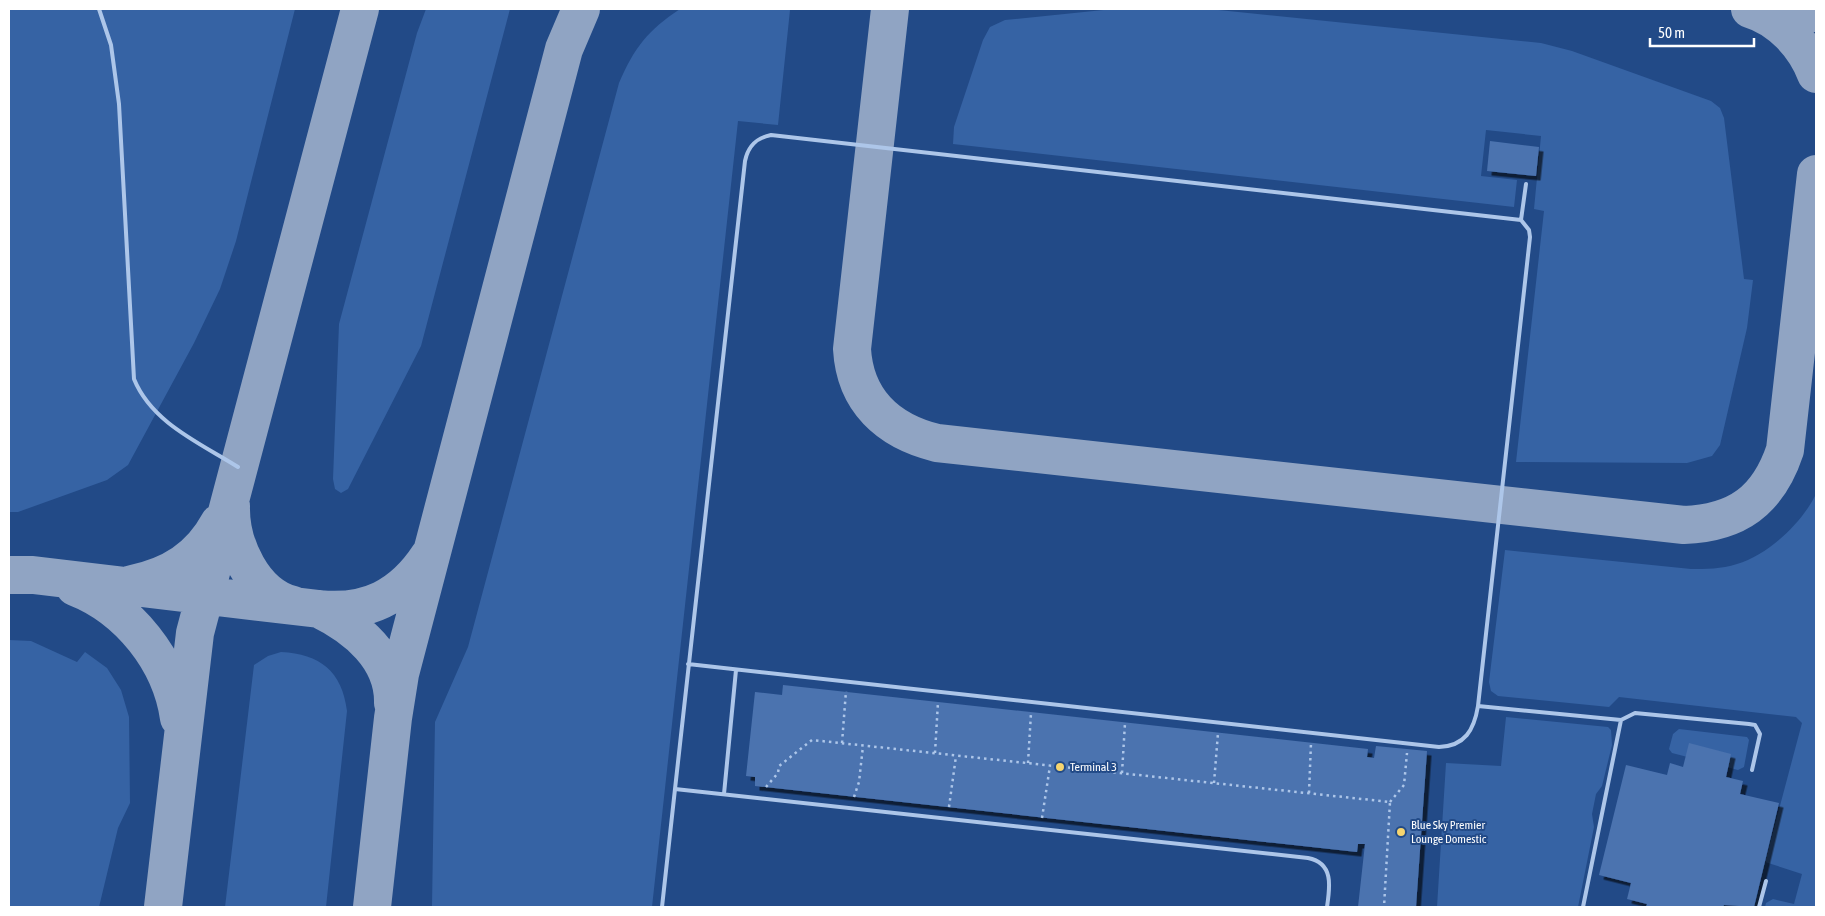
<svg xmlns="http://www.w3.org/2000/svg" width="1825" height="916" viewBox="0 0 1825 916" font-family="'Asap Condensed',sans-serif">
  <defs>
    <filter id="shadow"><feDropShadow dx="4.5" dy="4.5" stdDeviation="0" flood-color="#0009"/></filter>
  </defs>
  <rect width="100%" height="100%" fill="#224a87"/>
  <!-- green -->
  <path fill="#3663a4" d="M9,9H295L236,241L220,289L194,343L128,465L107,480L18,512H9Z
    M426,9H510L421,346L348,489L341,493L335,489L333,479L339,324L417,33Z
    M680,9L790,10L778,125L738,121L652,907H432L435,722L468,647L619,83C634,48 648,30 680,9Z
    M1113,9H1209L1541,43L1572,51L1711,101L1720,108L1724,118L1744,279L1753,280L1747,328L1720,445L1712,456L1687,463L1516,462L1544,211L1534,209L1541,136L1486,130L1481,176L1517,180L1514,207L953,144L954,127L983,40L990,27L1005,20Z
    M1816,494V907H1765L1766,903L1773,899L1794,904L1802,874L1765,862L1802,723L1796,717L1619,697L1609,707L1498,696L1491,691L1489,682L1505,550L1691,569C1706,569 1721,569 1737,564C1768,555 1802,523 1816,494Z
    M9,640L31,641L77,662L85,652L107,668L121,690L129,717L130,803L118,828L99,907H9Z
    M281,652C320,654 342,671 347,711L326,907H225L254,665L268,656Z
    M1506,717L1608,727L1611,730L1612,745L1602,786L1596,794L1592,814L1594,827L1578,907H1437L1446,763L1501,766Z
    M1679,729L1747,737L1749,740L1744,767L1738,770L1672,753L1669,749L1673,734Z"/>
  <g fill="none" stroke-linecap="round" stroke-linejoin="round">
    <!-- taxiway -->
    <path stroke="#90a4c3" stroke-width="38" d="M890,9L852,349C855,401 888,431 937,443L1684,525C1737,523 1768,501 1785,450L1816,174
      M1750,9C1780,18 1805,45 1816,74
      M1780,9L1816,13
      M231,506C230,544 253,595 293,605
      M9,575H33L319,609C367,614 402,597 429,556
      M132,584C171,576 200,558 219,523
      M75,587C129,608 171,661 179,718
      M319,609C356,627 394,658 393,703
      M163,907L195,633L360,9
      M372,907L393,718L400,674L564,49L581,9"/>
  </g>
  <!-- building -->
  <path fill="#4b73af" filter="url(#shadow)" d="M1490,141L1539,147L1536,176L1487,171Z
    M783,685L1368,749L1367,757L1374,758L1376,746L1427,751L1416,907H1358L1365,844H1358L1357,852L755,786V777L746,776L755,692L782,695Z
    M1689,743L1731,754L1726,777L1743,781L1740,794L1779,803L1754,907L1724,905L1723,907H1646L1647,904L1627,899L1631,883L1599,875L1626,765L1667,775L1670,763L1683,767Z"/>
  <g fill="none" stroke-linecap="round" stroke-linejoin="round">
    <!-- path -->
    <path stroke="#adc6e9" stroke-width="2.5" stroke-dasharray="2.5 4" stroke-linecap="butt" d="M842,743L846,691
      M935,753L938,702
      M1028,763L1031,713
      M1122,773L1125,723
      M1214,783L1218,733
      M766,787L778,773L779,766L812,740L1390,802L1384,907
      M1309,793L1311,743
      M854,797L859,782L863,746
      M1390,802L1404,785L1407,753
      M949,807L956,756
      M1042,818L1050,766"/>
    <!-- lane -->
    <path stroke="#adc6e9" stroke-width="4" d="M99,9L111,45L119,104L134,379C152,423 200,443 238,467
      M688,664L1439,747C1465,746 1474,730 1478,706L1530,237L1529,230L1521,220L1526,184
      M1478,706L1621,720L1635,713L1749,724L1755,725L1760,734L1752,770
      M675,789L745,161C748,146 756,138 771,135L1521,220
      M724,794L736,670
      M662,907L675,789L1308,858C1334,863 1330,887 1327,907
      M1583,907L1621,720
      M1759,907L1766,881"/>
  </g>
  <!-- markers -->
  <g fill="#f5d46f" stroke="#224a87" stroke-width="2">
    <circle cx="1060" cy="767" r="5"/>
    <circle cx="1401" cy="832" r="5"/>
  </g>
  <g text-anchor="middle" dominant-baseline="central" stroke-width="4" stroke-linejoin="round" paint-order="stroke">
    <!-- poi labels -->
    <g font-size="12" fill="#fff" stroke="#224a87" text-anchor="start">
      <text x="1070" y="767">Terminal 3</text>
      <text x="1411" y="825">Blue Sky Premier<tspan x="1411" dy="14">Lounge Domestic</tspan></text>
    </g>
  </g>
  <!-- border -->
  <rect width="1825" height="916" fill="none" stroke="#ffffff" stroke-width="20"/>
  <!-- scale -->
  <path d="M1650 38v8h104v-8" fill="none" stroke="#ffffff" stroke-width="2.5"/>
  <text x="1658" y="38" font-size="15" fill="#ffffff" stroke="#224a87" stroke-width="4" paint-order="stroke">50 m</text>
</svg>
